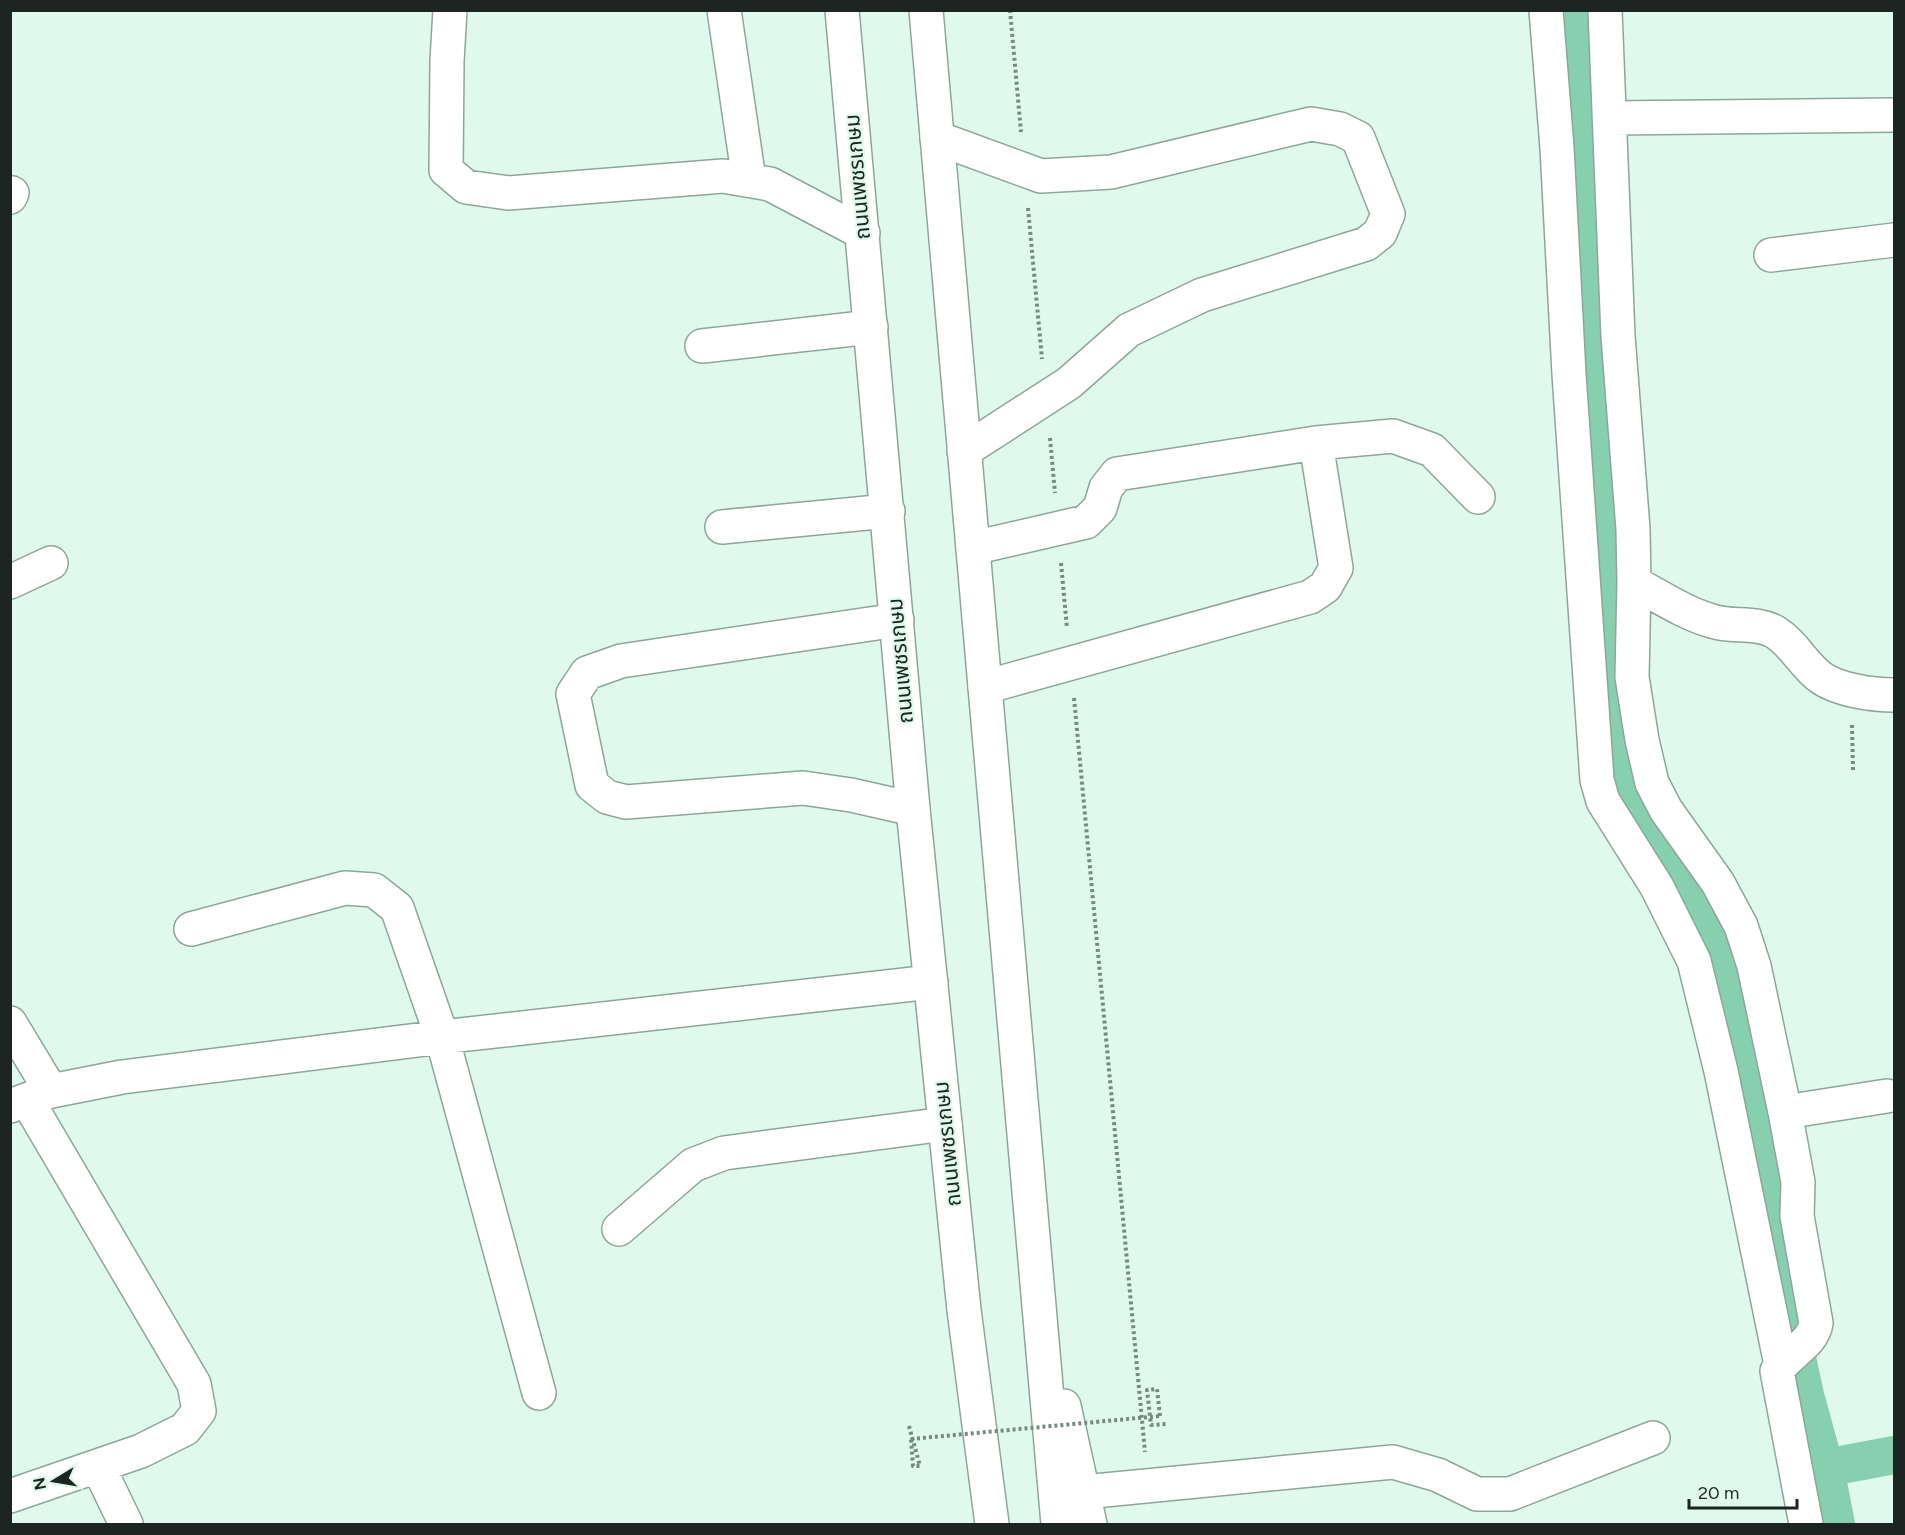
<svg xmlns="http://www.w3.org/2000/svg" width="1905" height="1535" viewBox="0 0 1905 1535" font-family="Figtree,'Noto Sans Thai',sans-serif">
  <rect width="100%" height="100%" fill="#dff9ec"/>
  <g fill="none" stroke-linecap="round" stroke-linejoin="round">
    <!-- canal -->
    <path stroke="#86cfaf" stroke-width="38" d="M1570,10L1607,691L1626,792L1726,972L1769,1227L1805,1395L1825,1468L1836,1524
      M1825,1468L1894,1455"/>
    <defs>
      <path id="minor" d="M450,10L447,61L446,170L466,187L508,193L723,176L770,184L863,233
        M724,10L749,180
        M1546,10L1557,148L1569,374L1597,780L1603,801L1657,887L1694,961L1721,1071L1781,1365
        M1605,10L1618,336L1633,529L1634,583L1632,677L1642,740L1652,783L1666,810L1718,883L1741,926L1754,966L1785,1112L1798,1182L1797,1216L1816,1323C1813,1344 1788,1353 1777,1371L1806,1524
        M1610,118L1894,115
        M937,138L1041,176L1111,172L1311,124L1340,129L1358,138L1388,214L1380,233L1366,244L1202,295L1129,330L1069,383L964,451
        M10,197L12,193
        M1771,255L1894,240
        M702,346L871,327
        M1316,443L1393,436L1432,450L1478,497
        M722,527L888,511
        M973,548L1086,522L1100,508L1106,488L1117,474L1316,443L1336,568L1325,587L1310,597L985,687
        M10,582L51,563
        M1634,583C1659,596 1684,613 1712,621C1731,628 1756,621 1775,632C1793,643 1803,664 1820,677C1837,690 1873,695 1894,695
        M897,620L621,661L587,673L573,694L592,785L607,797L626,802L803,788L851,795L913,809
        M191,929L345,888L374,890L397,908L442,1037L539,1393
        M10,1023L51,1091
        M10,1106L51,1091L122,1077L442,1037L931,982
        M1785,1112L1887,1096
        M619,1229L693,1165L724,1153L945,1124
        M98,1466L126,1524
        M1084,1492L1393,1462L1438,1475L1477,1494H1510L1653,1438
        M10,1496L141,1451L185,1429L199,1411L194,1384L27,1100"/>
      <path id="major" d="M842,10L913,809L964,1310L992,1524
        M926,10L1058,1524
        M1064,1406L1090,1524"/>
    </defs>
    <!-- minor casing -->
    <use href="#minor" stroke="#8ea69a" stroke-width="36"/>
    <!-- major casing -->
    <use href="#major" stroke="#8ea69a" stroke-width="36"/>
    <!-- path -->
    <path stroke="#788981" stroke-width="4" stroke-dasharray="3 3" stroke-linecap="butt" d="M1010,10L1021,132
      M1028,208L1042,359
      M1050,438L1055,493
      M1061,563L1067,628
      M1074,698L1145,1452
      M1852,725L1853,770
      M1160,1416L1157,1389L1147,1390L1151,1425L1167,1424
      M909,1426L920,1466H913L911,1439"/>
    <!-- minor -->
    <use href="#minor" stroke="#fff" stroke-width="33"/>
    <!-- major -->
    <use href="#major" stroke="#fff" stroke-width="33"/>
    <!-- path-bridge -->
    <path stroke="#788981" stroke-width="4" stroke-dasharray="3 3" stroke-linecap="butt" d="M911,1439L1160,1416"/>
  </g>
  <g text-anchor="middle" dominant-baseline="central" stroke-width="4.5" stroke-linejoin="round" paint-order="stroke">
    <!-- street labels -->
    <g font-size="21" fill="#1c2521" stroke="#dff9ec">
      <text transform="translate(857 177) rotate(-95)">ถนนเพชรเกษม</text>
      <text transform="translate(900 661) rotate(-95)">ถนนเพชรเกษม</text>
      <text transform="translate(947 1144) rotate(-96)">ถนนเพชรเกษม</text>
    </g>
  </g>
  <!-- border -->
  <rect width="1905" height="1535" fill="none" stroke="#1c2521" stroke-width="24"/>
  <!-- north arrow -->
  <g transform="translate(54 1481) rotate(259)" stroke="#dff9ec" stroke-width="4.5" paint-order="stroke">
  <path d="M0-4.5L10 22L0 15L-10 22Z" fill="#1c2521"/>
  <text y="-9" font-size="16" font-weight="bold" text-anchor="middle" fill="#1c2521">N</text>
  </g>
  <!-- scale -->
  <path d="M1689 1499v9h108v-9" fill="none" stroke="#1c2521" stroke-width="3"/>
  <text x="1698" y="1499" font-size="18" fill="#1c2521" stroke="#dff9ec" stroke-width="4.5" paint-order="stroke">20 m</text>
</svg>
